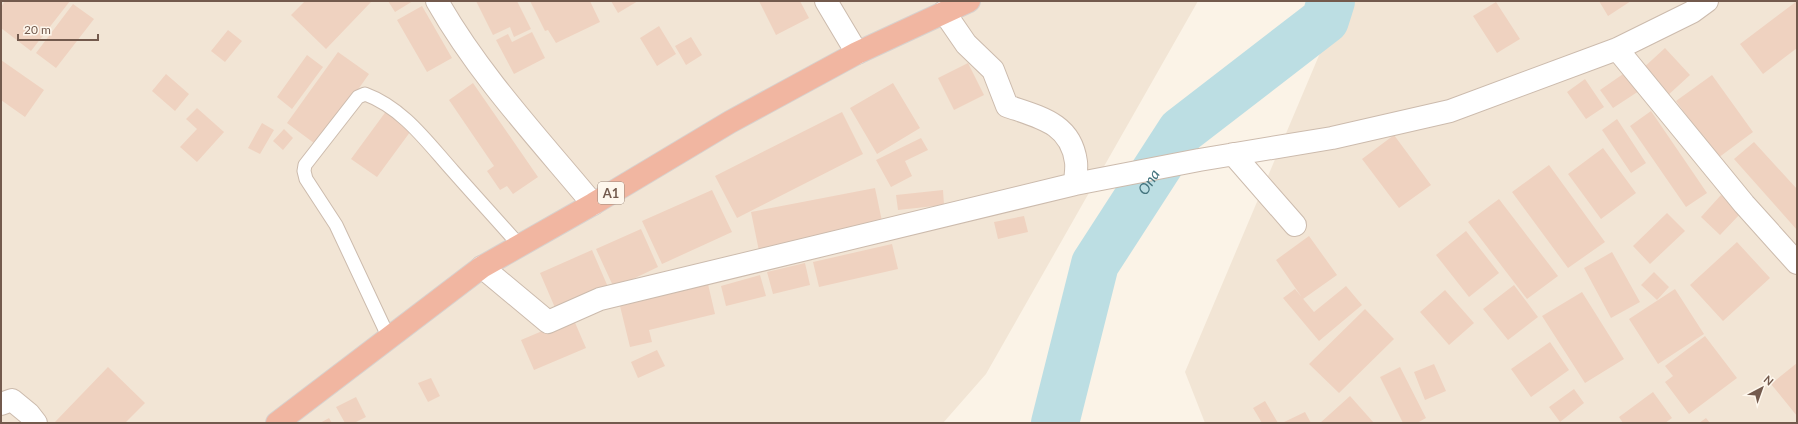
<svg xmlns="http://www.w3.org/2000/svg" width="1798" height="424" viewBox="0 0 1798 424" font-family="Lato,sans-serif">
  <rect width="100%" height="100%" fill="#fbf3e7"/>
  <!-- residential -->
  <path fill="#f2e5d5" d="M1,1H1198L986,374L943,423H1Z
    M1342,1H1797V423H1205L1185,372Z"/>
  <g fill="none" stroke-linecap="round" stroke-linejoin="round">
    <!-- river -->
    <path stroke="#bcdee3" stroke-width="48" id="s1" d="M1055,423L1095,264L1181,131L1325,20L1331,1"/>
  </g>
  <!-- building -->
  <path fill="#efd2c0" d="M5,1H70L31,51L1,28V7Z
    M305,1H372L326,49L291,15Z
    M388,1H413L395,12Z
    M476,1H517L531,29L514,37L510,27L493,35Z
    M530,1H590L600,22L556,43L548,30L545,31Z
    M611,1H638L618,13Z
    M759,1H800L809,18L776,35Z
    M1599,1H1631L1608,16Z
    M1797,1V48L1763,74L1740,44Z
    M1496,2L1520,39L1497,53L1473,16Z
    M73,4L94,19L56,68L36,53Z
    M422,6L452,58L427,72L397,20Z
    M659,26L676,54L657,66L640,38Z
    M228,30L242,41L225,62L211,51Z
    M532,32L545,58L514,74L496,40L508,34L512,42Z
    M691,37L702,55L686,65L675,46Z
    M1665,48L1690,75L1666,97L1641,70Z
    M338,52L369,74L318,146L287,123Z
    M307,55L323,67L292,109L277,97Z
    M1,60L44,90L25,117L1,100Z
    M968,63L984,95L954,110L938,78Z
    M1626,72L1639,91L1613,108L1600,90Z
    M166,74L189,94L175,111L152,91Z
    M1712,75L1753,132L1718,158L1676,101Z
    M1585,79L1604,107L1586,119L1567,92Z
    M473,83L538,177L513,194L507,186L500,190L487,171L494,166L449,100Z
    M893,83L920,128L877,154L850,108Z
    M197,108L224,132L197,162L180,147L197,129L186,119Z
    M387,110L413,128L377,177L351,159Z
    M1651,111L1707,193L1686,207L1630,126Z
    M842,112L863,154L737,218L715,176Z
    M1617,119L1646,163L1631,173L1602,130Z
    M262,123L274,130L260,154L248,148Z
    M284,129L293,138L283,150L273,141Z
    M1394,135L1431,185L1399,208L1362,159Z
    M921,138L928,150L905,161L912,176L891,187L876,160Z
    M1754,142L1797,189V230L1734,159Z
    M1603,148L1636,193L1601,219L1568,174Z
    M1549,165L1605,242L1568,268L1512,192Z
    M875,188L883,226L759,251L751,212Z
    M712,190L732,232L662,264L642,221Z
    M943,190L944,205L898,210L896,195Z
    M1721,195L1741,213L1720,235L1701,217Z
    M1499,199L1558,276L1527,299L1468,222Z
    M1667,213L1685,231L1650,264L1633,246Z
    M1024,216L1028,232L998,239L994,222Z
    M641,229L658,267L614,288L596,249Z
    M1466,231L1499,273L1469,297L1436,255Z
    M1309,236L1337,275L1303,299L1276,260Z
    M1737,242L1770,278L1723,321L1690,285Z
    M892,244L898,269L819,287L813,262Z
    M592,250L608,287L556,310L540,273Z
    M1612,252L1640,302L1611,318L1584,268Z
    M805,263L810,285L773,294L767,272Z
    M1654,272L1669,287L1657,300L1641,285Z
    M760,275L766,296L726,306L721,286Z
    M708,284L715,314L649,330L652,342L630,347L620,306Z
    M1514,285L1538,317L1508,340L1483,309Z
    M1346,286L1362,305L1319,341L1283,298L1295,289L1314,312Z
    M1675,289L1704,334L1658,364L1629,319Z
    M1445,290L1474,323L1449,345L1420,312Z
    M1582,292L1624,359L1585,383L1542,316Z
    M1365,309L1394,339L1339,393L1309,364Z
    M573,318L586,348L534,370L521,340Z
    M1705,336L1737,378L1689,414L1665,382L1673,376L1665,366Z
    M1550,342L1569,370L1531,397L1511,369Z
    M657,350L665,366L638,378L631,362Z
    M1797,363V416L1771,384Z
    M1434,364L1446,391L1425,400L1414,372Z
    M108,367L145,403L125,423H54Z
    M1400,367L1426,418L1417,423H1403L1380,377Z
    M431,378L440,396L428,402L418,383Z
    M1574,389L1584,403L1560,422L1549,407Z
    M1653,392L1672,418L1665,423H1623L1619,417Z
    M1350,396L1374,423H1320Z
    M356,397L366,417L354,423H345L336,407Z
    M1265,401L1278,423H1262L1253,408Z
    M1305,412L1311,423H1282Z
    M329,418L332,423H320Z
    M1706,418L1710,423H1699Z"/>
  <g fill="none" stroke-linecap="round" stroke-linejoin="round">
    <defs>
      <path id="lane" d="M389,338L336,225L306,179L304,171L305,165L358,97L365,94C403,108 427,142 453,171C475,196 498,221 520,246"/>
      <path id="street" d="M437,1C479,75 539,139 593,204
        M826,1L857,53
        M944,12L966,44L993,70L1007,106C1039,117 1071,123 1076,162C1077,169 1075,177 1075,184
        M1617,49L1744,204L1797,263
        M1233,154L1295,225
        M482,267L548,322L600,299L1075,184L1199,160L1332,138L1450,111L1617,49L1692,12L1707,1
        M1,404L12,400L29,414L36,423"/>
      <path id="highway" d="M277,423L482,267L593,204L730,122L857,53L969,1"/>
    </defs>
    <!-- lane casing -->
    <use href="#lane" stroke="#ccbbad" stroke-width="15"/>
    <!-- street casing -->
    <use href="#street" stroke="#ccbbad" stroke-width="24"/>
    <!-- highway casing -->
    <use href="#highway" stroke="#d8d1cd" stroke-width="24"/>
    <!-- lane -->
    <use href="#lane" stroke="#fff" stroke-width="13"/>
    <!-- street -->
    <use href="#street" stroke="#fff" stroke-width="22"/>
    <!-- highway -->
    <use href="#highway" stroke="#f1b6a1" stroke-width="22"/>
  </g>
  <g text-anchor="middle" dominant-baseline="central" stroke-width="4" stroke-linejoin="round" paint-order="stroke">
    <!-- shield labels -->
    <rect fill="#fef7ed" stroke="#9d897d" stroke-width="1" x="598" y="182" width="26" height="22" rx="3"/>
    <g font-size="13" font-weight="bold" fill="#735a4d">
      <text x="611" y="193">A1</text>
    </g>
    <!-- water labels -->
    <g font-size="15" font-style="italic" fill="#44747e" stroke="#fef7ed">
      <text stroke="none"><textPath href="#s1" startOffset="262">Ona</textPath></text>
    </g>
  </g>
  <!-- border -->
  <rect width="1798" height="424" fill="none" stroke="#735a4d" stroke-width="4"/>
  <!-- north arrow -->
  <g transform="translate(1762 388) rotate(41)" stroke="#fef7ed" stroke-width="3" paint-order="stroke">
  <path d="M0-3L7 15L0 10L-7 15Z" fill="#735a4d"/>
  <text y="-6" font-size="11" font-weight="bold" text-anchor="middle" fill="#735a4d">N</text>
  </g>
  <!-- scale -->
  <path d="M18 34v6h80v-6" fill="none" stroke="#735a4d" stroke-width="2"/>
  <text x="24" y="34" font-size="12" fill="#735a4d" stroke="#fef7ed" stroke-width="3" paint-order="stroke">20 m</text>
</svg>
